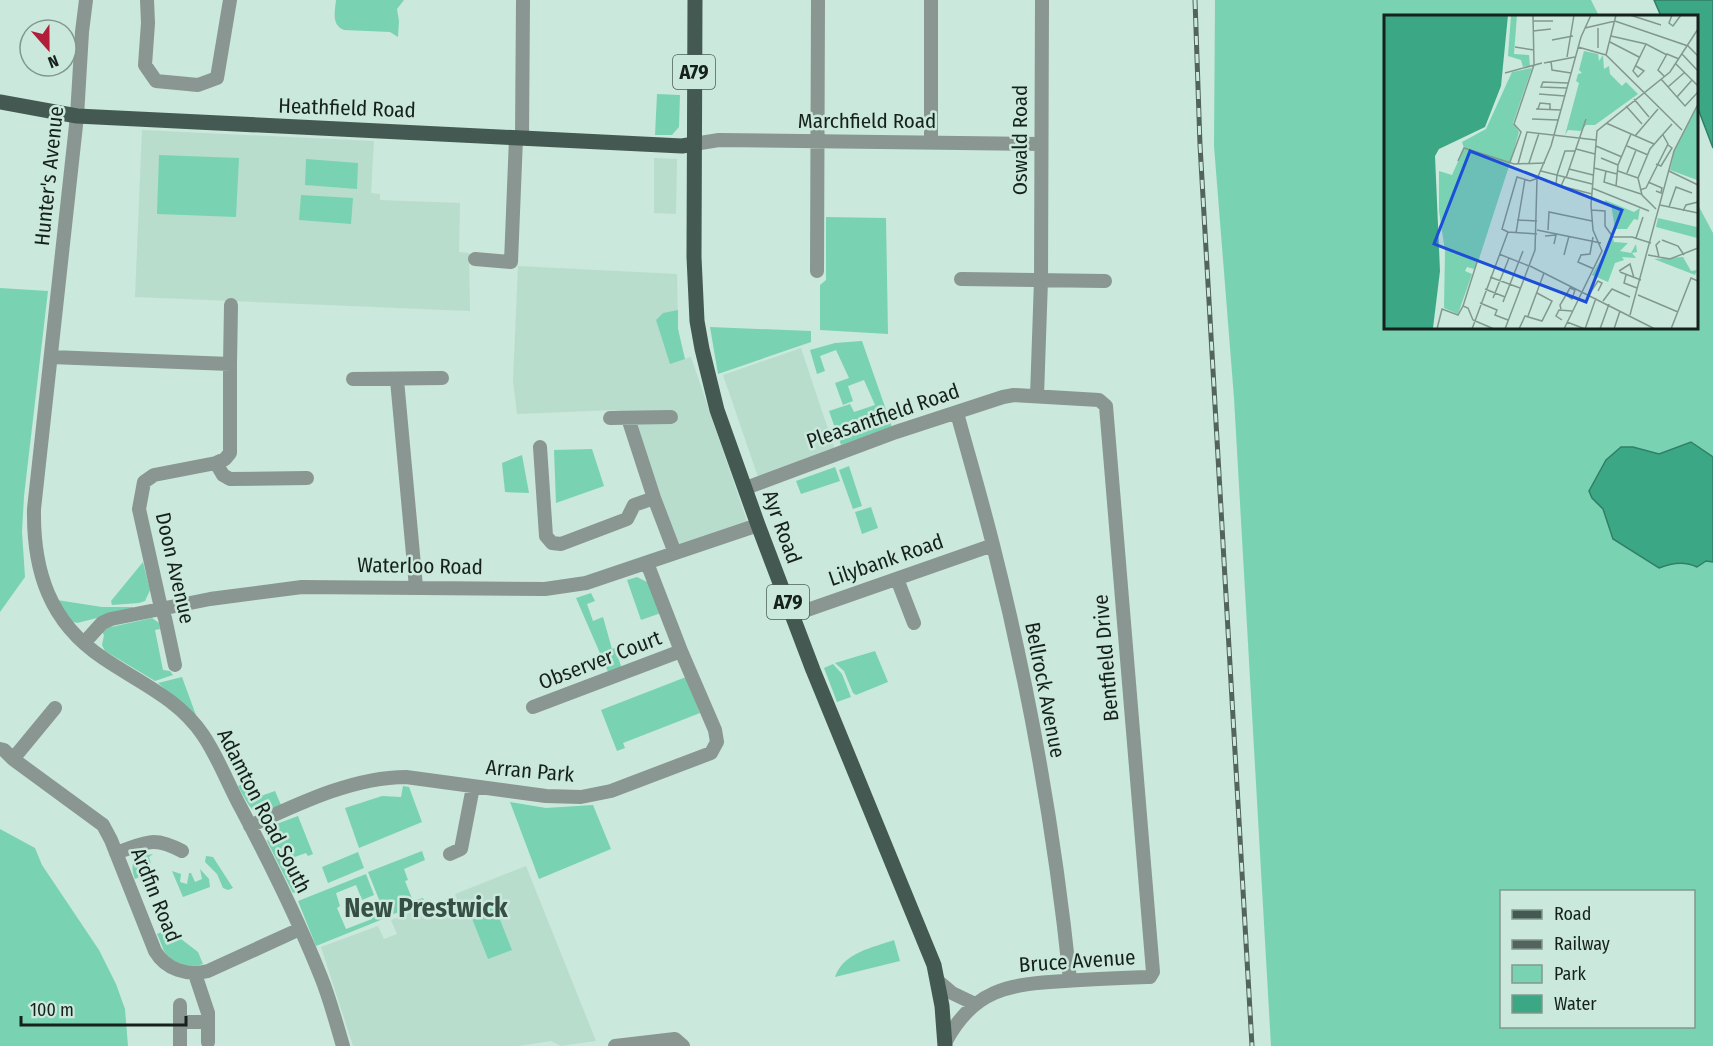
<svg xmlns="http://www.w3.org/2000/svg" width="1713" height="1046" viewBox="0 0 1713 1046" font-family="'Fira Sans Condensed',sans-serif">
  <rect width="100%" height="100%" fill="#cae8db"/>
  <!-- built -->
  <path fill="#b8ddcd" d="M142,130L374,141L371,193L380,194V200L460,203L459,252L469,253L470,311L135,297Z
    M654,158L677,159L676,214L654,213Z
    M518,266L677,274L678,329L684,359L691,357L748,524L676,548L624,412L615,410L517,414L513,381Z
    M801,348L835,450L758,477L723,375Z
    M526,866L596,1041L561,1046L551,1041L518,1046H353L321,947L378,926L384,939L397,934L391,920L436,902L445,906L458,902L455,894Z"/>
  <!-- green -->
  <path fill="#79d3b2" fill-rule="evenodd" d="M336,0H404L397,9L399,21L398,37L390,32L344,30C331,25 335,11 336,0Z
    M1215,0H1591L1599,16H1386V327H1696L1697,203L1713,233V1046H1271L1234,398L1214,146ZM1502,892H1694V1026H1502Z
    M657,94L680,95L679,127L672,135H655Z
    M159,155L239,158L236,217L157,214Z
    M306,159L358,163L357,189L305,185Z
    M301,195L353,198L351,224L299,220Z
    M826,217L886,218L888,334L820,330V285L826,280Z
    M0,288L48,291L24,496L22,532L25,577L0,612Z
    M678,310V329L685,359L670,364L656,320L663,313Z
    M710,327L811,331V342L718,374Z
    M862,341L892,427L841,445L829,411L850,404L854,412L875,405L864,380L848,386L853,401L843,405L835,383L849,378L836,350L820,356L825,371L817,374L810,350L835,343Z
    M592,449L604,486L556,503L554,450Z
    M522,455L529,493L505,492L502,463Z
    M849,466L862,506L853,509L839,470Z
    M835,467L840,481L801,494L796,481Z
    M871,507L878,528L862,534L855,512Z
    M143,562L150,590L145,601L139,603L112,605L111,601Z
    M637,577L649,583L661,613L641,620L627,580Z
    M591,593L595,601L587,604L593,621L603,617L612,649L615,648L622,669L609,674L576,598Z
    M57,600L102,607H133V609L77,623L71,621Z
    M152,618L159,623L160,629L155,630L163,670L170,671L173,675L155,681L105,651L102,645L104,635L102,632L105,628L111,627Z
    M875,651L888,682L856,695L853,693L844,671L835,663Z
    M833,664L842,674L851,697L837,702L824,668Z
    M182,677L197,718L158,683Z
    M686,677L700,713L623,743L625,748L617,751L601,710Z
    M251,781L258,797L275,791L281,805C251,817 253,813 238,786Z
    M403,786L409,787L422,822L359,848L345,808L382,796L401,797Z
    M510,802L546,808L593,805L611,849L539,879Z
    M298,816L313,854L308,856L306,853L289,859L293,871L291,872L298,892L293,893L267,841L274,825Z
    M0,829L35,848L42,865L99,950L116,984L125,1009L128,1046H0Z
    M422,851L425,860L404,869L408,880L405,881L413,901L423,898L425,902L386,917L368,872Z
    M358,852L364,868L328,883L322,867Z
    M153,854L149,857L151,863L139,867L138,871L140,877L135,879C128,860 136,857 153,854Z
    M206,856L213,857L233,888L228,890L223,888L217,874L205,862Z
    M200,869L209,879L210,887L183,897L172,871L181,874L180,882L187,884L189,873H191L195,882L202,879Z
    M366,874L374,895L362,900L356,885L336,893L340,906L337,908L346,929L372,919L366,904L376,901L383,919L316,946L298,901Z
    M493,902L512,950L488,959L469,911Z
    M168,929L198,952L203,964C191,968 173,964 165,953C162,947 160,940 157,934Z
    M894,940L900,961L835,977C844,952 872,948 894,940Z"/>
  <!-- water -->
  <path fill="#3ca785" stroke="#317f66" stroke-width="1.5" d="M1654,0H1713V148L1697,106L1696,16H1661Z
    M1691,442L1713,457V562L1706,561L1697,567C1685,561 1671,563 1659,568L1613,539L1603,509L1592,498L1589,491L1606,460L1621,447H1633L1659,454Z"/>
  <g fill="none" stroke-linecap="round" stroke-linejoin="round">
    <!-- minor -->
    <path stroke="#8a9691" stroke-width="14" d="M86,0L82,32L77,116L34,509C33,570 49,622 103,658C138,682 178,698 203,735C218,757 228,784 241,808C270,863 298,919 321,977C330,999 336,1023 343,1046
      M147,0L148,23L145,65L156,81L198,85L217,78L230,0
      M931,0V142
      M522,137L523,0
      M694,144L719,140L1040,144
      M475,259L511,262L516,138
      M817,271L818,0
      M961,279L1105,281
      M51,357L230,364V453L225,459L216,463L154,475L144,482L139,509L161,608L165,618L175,665
      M230,364L231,305
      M353,379L442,378
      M397,380L416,587
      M1037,396L1041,280L1042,0
      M957,413C969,457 982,501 993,545C1029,687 1055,834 1070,980
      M610,418L671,417
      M628,418L654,498L675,553
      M540,447L546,536L552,543L561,544L627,519L634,505L654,498
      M216,463L223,475L230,479L307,478
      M746,488L896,432L1003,397L1014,395L1099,400L1106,406L1153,972L1150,977C1122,978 1093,979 1065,981C1009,984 973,989 945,1043
      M897,579L914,623
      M793,615L993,545
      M84,643L102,623L111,619L210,599L302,587L545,589L586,583L758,525
      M533,707L681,651
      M0,749L4,750L13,759L103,825L111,840L155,951C166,970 188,976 208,971L300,929
      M13,759L55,708
      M250,826C298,804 353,777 406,777L546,796L581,797L611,791L711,753L717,742L715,730L681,651L647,563
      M116,853C146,843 152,835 182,851
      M450,854L461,849L473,787
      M195,974L208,1013V1042
      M938,981L952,993L975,1004
      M180,1005V1046
      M180,1022H208
      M615,1046L675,1039L683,1046"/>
    <!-- major -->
    <path stroke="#445951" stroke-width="15" d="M695,0L694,257L697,321L702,349L717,410L758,525L813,670L934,965L942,1006L945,1046
      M0,102L77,116L682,146L694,144"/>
    <defs>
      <path id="rail" d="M1195,0L1200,145L1252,1046"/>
    </defs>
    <!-- rail casing -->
    <use href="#rail" stroke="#52645d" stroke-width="5"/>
    <!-- rail -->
    <use href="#rail" stroke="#cae8db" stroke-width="3" stroke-dasharray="9" stroke-linecap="butt"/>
  </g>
  <g text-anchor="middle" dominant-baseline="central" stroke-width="5" stroke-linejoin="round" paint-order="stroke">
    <!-- shield labels -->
    <g fill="#cae8db" stroke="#4c5d56" stroke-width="1.5">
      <rect x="673" y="55" width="42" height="34" rx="4.5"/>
      <rect x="767" y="585" width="42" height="34" rx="4.5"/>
    </g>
    <g font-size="20" font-weight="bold" fill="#16211d">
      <text x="694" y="72">A79</text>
      <text x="788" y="602">A79</text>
    </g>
    <!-- street labels -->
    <g font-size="21" fill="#16211d" stroke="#cae8db">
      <text transform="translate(347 108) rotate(2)">Heathfield Road</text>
      <text x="867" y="121">Marchfield Road</text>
      <text transform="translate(1020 140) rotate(-90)">Oswald Road</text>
      <text transform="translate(49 176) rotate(-84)">Hunter's Avenue</text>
      <text transform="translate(883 416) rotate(-19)">Pleasantfield Road</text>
      <text transform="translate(782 527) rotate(70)">Ayr Road</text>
      <text transform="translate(886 560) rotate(-19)">Lilybank Road</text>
      <text transform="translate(420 566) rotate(1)">Waterloo Road</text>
      <text transform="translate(175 568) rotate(77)">Doon Avenue</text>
      <text transform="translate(1106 658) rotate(-95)">Bentfield Drive</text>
      <text transform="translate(600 660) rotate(-21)">Observer Court</text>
      <text transform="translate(1045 690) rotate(79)">Bellrock Avenue</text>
      <text transform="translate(530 771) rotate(5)">Arran Park</text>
      <text transform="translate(264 811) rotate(63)">Adamton Road South</text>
      <text transform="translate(156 895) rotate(68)">Ardfin Road</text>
      <text transform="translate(1077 961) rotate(-4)">Bruce Avenue</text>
    </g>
    <!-- district labels -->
    <g font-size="27" font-weight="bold" fill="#364f45" stroke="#cae8db">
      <text x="426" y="908">New Prestwick</text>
    </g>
  </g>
  <!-- overview -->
  <g transform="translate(1384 15)">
    <rect width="314" height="314" fill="#cae8db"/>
    <path d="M127,0H133L130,39L145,40L146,51L139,52L137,45L124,41ZM200,36L214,39L215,46L219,40L220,54L225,51L226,59L238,71L242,67L254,79L211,110H202L197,116L184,115L181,120L195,68L192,66L194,59L198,58L195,55ZM148,53L129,108L135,117L126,148L94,247L90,254L83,252L81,256L88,259L74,299L60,293L61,236L55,196V156L68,160L80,133L78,127L102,114L128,57ZM313,91V165L286,155L290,137ZM221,185L250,197L256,193L254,205L250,204L243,214H231L227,189L221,190ZM274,203L313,212V223L272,212ZM229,223L230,227L244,228L236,236L247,238L252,229L253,237L248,238L252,243L238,242L240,245L231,248L224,267L208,260ZM299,242L307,256L313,255L311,260L270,244Z" fill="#79d3b2"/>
    <path d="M0,0H124L117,71L101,112L55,134L51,141L56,256L49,313H0Z" fill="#3ca785"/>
    <path fill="none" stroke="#82988f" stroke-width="1.5" d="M246,0L277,10M288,0L285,8L289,11L297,0M149,6H169M201,13L231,6L304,31L314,41M149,16L167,14M227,21L262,29L283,40M168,25L189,21M226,27L255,42M131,32L150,35M194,32L222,40L298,115M214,33V13M298,39L314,56M222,40L232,0M183,42L190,0M167,46L168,55L187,58M160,48L191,42M292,49L314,71M252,51L260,56L254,62L249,56L262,29M121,58L158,48M280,61L274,55L283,39L295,44M277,64L301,91L314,77M284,72L301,57M183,73L157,72L159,67L184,68M155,79L181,81M293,82L308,65M250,84L265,102M242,91L258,109M152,94L177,95M154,94L156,88L166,89V94M148,104L174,105M222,108L270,129M251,121L274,94M212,131L238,142M243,131L264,140M192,134L211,139M217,143L234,150M74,146L80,133L130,149L161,148M126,147L137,117L130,109L150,50L149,0M145,148L155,118M134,149L143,117L212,125M272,149L277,151L288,133L284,130M210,153L233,159M185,154L209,160M157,156L208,169M222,156L220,167L257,179M234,156L254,163M285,156L314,170M243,158L252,135M173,160L181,136H191M173,160L172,169L177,171L181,162M182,163L202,104M264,167L278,173L277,178L272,176M177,171L208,179M232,171L234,150L247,119M208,173L265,196M256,175L262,173L284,129L279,120M276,190L314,198M285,192L292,172L308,178M272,194L258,180L254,163L266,134L288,109M207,195L221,196V211L229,222H248L267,228M299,196L302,190L314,187M133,205L153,206M153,215L217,228M164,215L165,197L208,206M124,217L118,214L133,162L146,166L154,163M124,217L153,219M132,218L141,164M161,221L172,220L170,229M209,222L206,239L197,240L194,247L210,254M252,223L259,202M278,225L294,231L300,240M115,239L145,251M180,240L185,221M264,240L286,244L314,233M275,242L272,230L276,226M146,251L271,314M235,256L246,249L250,263M236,257L257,265M242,260L240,268L253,273M106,262L136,273M101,274L121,282M206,278L214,266L218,268L214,276M254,280L294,297M109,283L125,243M219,286L228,274L246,282M119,287L139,236M96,288L113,295L111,300L124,305M79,291L93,247M177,294L176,290L182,280L186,273L191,275L188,284L182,280M246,300L290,136L314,89M144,301L160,258M89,305L110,314M178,305L172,301L175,295L188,296M183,307L201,314M53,314L58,294L74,300L79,291L84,293L89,305M88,314L124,217M121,314L151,235L153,164L167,131L197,22L207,0M135,314L141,301L158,306L168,286L153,278M180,314L218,236L209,215L207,190L213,116L286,57L314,14M201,314L212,283M216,314L225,289M230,314L236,296M287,314L307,263L314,266"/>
    <path fill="#1d4ed8" fill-opacity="0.15" stroke="#1d4ed8" stroke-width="3" d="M86,136L238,195L202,287L50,229Z"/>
    <rect width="314" height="314" fill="none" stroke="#16211d" stroke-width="3"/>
  </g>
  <!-- legend -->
  <rect x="1500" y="890" width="195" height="138" fill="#cae8db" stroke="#82988f" stroke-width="1.5"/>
  <rect x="1512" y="910" width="30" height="9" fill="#445951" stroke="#82988f" stroke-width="1.5"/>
  <text x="1554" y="920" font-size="18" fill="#16211d">Road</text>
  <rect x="1512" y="940" width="30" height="9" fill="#52645d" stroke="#82988f" stroke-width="1.5"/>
  <text x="1554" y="950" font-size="18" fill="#16211d">Railway</text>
  <rect x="1512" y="965" width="30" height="18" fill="#79d3b2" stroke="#82988f" stroke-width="1.5"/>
  <text x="1554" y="980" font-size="18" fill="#16211d">Park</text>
  <rect x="1512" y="995" width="30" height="18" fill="#3ca785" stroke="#82988f" stroke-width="1.5"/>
  <text x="1554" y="1010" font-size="18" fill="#16211d">Water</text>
  <!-- north arrow -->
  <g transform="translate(48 48) rotate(159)"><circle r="28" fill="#cae8db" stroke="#82988f" stroke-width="1.5"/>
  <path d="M0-4.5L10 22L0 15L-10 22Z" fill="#b21e39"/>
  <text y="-9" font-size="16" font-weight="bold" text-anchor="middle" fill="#16211d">N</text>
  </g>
  <!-- scale -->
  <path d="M21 1016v9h165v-9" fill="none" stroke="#16211d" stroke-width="3"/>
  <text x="30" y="1016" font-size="18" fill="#16211d" stroke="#cae8db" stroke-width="4.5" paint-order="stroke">100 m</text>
</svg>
